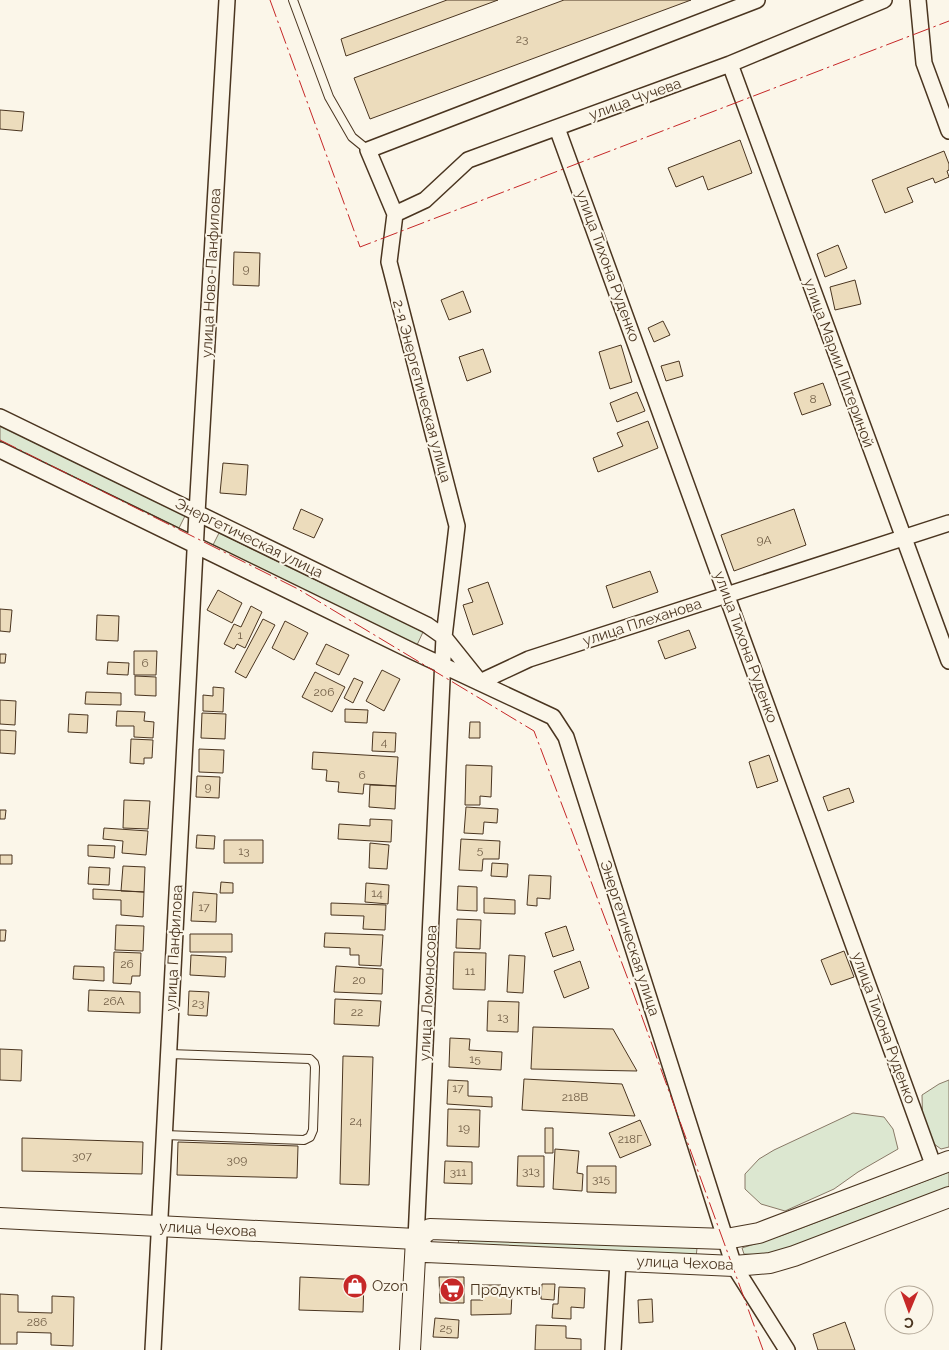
<svg xmlns="http://www.w3.org/2000/svg" width="949" height="1350" viewBox="0 0 949 1350" font-family="Raleway,sans-serif">
  <rect width="100%" height="100%" fill="#fbf6e9"/>
  <!-- green -->
  <path fill="#dce7d0" stroke="#887966" d="M0,426L185,516L179,528L0,441Z
    M219,533L423,632L417,645L213,545Z
    M949,1080V1147L941,1149L923,1136L922,1095L939,1084Z
    M853,1113L884,1117L893,1129L898,1149L858,1172L834,1189L785,1211L761,1204L745,1189V1174L759,1159L774,1150Z
    M949,1172V1188L788,1249L764,1255L744,1254L742,1248L783,1235Z
    M459,1236L697,1248L696,1258L458,1246Z"/>
  <!-- building -->
  <path fill="#ecdcbc" stroke="#4a3520" d="M447,0H498L346,56L341,39Z
    M564,0H691L370,119L354,78Z
    M0,110L24,112L22,131L0,129Z
    M740,140L752,173L708,190L703,176L676,187L668,168Z
    M944,151L949,164V170L947,171L949,177L935,183L933,178L907,188L913,202L885,213L872,180Z
    M838,245L847,268L825,277L817,254Z
    M234,252L260,253L259,286L233,285Z
    M855,280L861,304L835,310L830,287Z
    M463,291L471,312L449,320L441,300Z
    M663,321L670,335L654,342L648,328Z
    M621,345L632,382L610,389L599,352Z
    M483,349L491,372L467,381L459,357Z
    M679,361L683,376L666,381L661,366Z
    M823,383L831,405L802,415L794,393Z
    M637,392L645,411L617,422L610,403Z
    M648,421L658,448L598,472L593,458L623,446L617,433Z
    M223,463L248,465L246,495L220,493Z
    M301,509L323,519L314,538L293,529Z
    M794,509L806,545L734,571L721,535Z
    M650,571L658,592L613,608L606,586Z
    M488,582L503,624L473,635L463,605L473,602L468,589Z
    M218,590L242,603L232,623L207,610Z
    M251,606L262,612L245,648L237,644L234,649L224,644L234,624L241,627Z
    M0,609L12,610L10,632L0,631Z
    M97,615L119,616L118,641L96,640Z
    M263,619L275,625L246,678L235,672Z
    M285,621L308,633L294,660L272,648Z
    M689,630L696,648L665,659L658,641Z
    M326,644L349,655L339,675L316,664Z
    M134,651H157L156,675H134Z
    M0,654H6L5,663H0Z
    M108,662L129,663L128,675L107,674Z
    M382,670L400,679L384,711L366,701Z
    M315,672L345,687L332,712L302,697Z
    M135,676L156,677V696L135,695Z
    M354,678L363,682L353,703L344,698Z
    M213,687L224,688L223,712L203,711V695L213,696Z
    M86,692L121,693V705L85,704Z
    M0,700L16,701L15,725L0,724Z
    M345,709L368,710L367,723L345,722Z
    M117,711L145,712L144,721L154,722L153,738L134,737V726H116Z
    M202,713L226,714L225,739L201,738Z
    M69,714L88,715L87,733L68,732Z
    M470,722H480V738H469Z
    M0,730L16,731L15,754L0,753Z
    M373,732L396,733L395,752L372,751Z
    M131,739L153,740L152,758H144V764L130,763Z
    M199,749L224,750L223,773L199,772Z
    M313,752L398,757L396,786L364,784L363,794L338,792L339,782L326,781L327,770L312,769Z
    M769,755L778,781L757,788L749,762Z
    M466,765L492,766L491,797L480,796V805H465Z
    M197,776L220,777L219,798L196,797Z
    M370,785L396,786L395,809L369,807Z
    M849,788L854,802L828,811L823,797Z
    M124,800L150,801L148,829L123,828Z
    M466,807L498,809L497,823L484,822L483,834L464,833Z
    M0,810H6L5,819H0Z
    M370,819L392,820L391,842L338,839L339,824L370,826Z
    M104,828L148,831L146,855L122,853L123,841L103,839Z
    M197,835L215,836L214,849L196,848Z
    M461,839L500,841L499,859H483L482,871L459,870Z
    M224,840H263V863H224Z
    M370,843L389,845L387,869L369,868Z
    M88,845L115,846L114,858L88,856Z
    M0,855H12V864H0Z
    M492,863L508,864L507,877L491,876Z
    M123,866L145,867L144,892L121,891Z
    M89,867L110,868L109,885L88,884Z
    M529,875L551,876L550,899L537,898V906L527,905Z
    M221,882L233,883V893H220Z
    M366,883L389,885L388,904L365,902Z
    M458,886L477,887V911L457,910Z
    M93,889L144,892L143,917L121,915V900L93,899Z
    M193,892L217,894L216,922L191,921Z
    M484,898L515,900V914L484,913Z
    M331,903L386,905L385,930L363,929L364,916L331,915Z
    M457,919L481,920L480,949L456,948Z
    M116,925L144,926L143,951L115,950Z
    M566,926L574,950L553,957L545,933Z
    M0,930H6L5,941H0Z
    M325,933L383,935L381,966L359,965V955H350V948L324,947Z
    M190,934H232V952H190Z
    M844,951L854,977L831,985L821,960Z
    M114,952L141,953L140,976H132L131,984L113,983Z
    M454,952L486,953L485,990L453,989Z
    M191,955L226,957L225,977L190,975Z
    M509,955L525,956L523,993L507,992Z
    M580,961L589,988L564,998L554,971Z
    M74,966L104,967V981L73,979Z
    M336,966L383,969L382,994L334,992Z
    M89,990L140,992V1013L88,1011Z
    M189,991L209,992L207,1016L188,1015Z
    M335,999L381,1001L379,1026L334,1024Z
    M488,1001L519,1002L518,1032L487,1031Z
    M533,1027L613,1029L637,1071L531,1069Z
    M450,1038L470,1039L469,1050L502,1052L501,1070L449,1067Z
    M0,1049L22,1050L21,1081L0,1080Z
    M343,1056L373,1057L369,1185L340,1184Z
    M524,1079L622,1084L635,1116L522,1110Z
    M448,1080L468,1081V1096L492,1097V1107L447,1104Z
    M448,1109L480,1110L479,1147L447,1146Z
    M640,1120L651,1145L620,1158L609,1133Z
    M545,1128H553V1153H545Z
    M22,1138L143,1142L142,1174L22,1171Z
    M178,1142L298,1146L297,1178L177,1175Z
    M555,1149L579,1151L577,1173L583,1174L582,1191L553,1189Z
    M518,1156H544V1187L517,1186Z
    M445,1161L472,1162V1184L444,1183Z
    M587,1166H616V1193L587,1192Z
    M300,1277L364,1280L363,1312L299,1310Z
    M439,1277H464V1303H440Z
    M542,1284H555L554,1300L541,1299Z
    M482,1285H501V1293H512L511,1314L471,1315V1300H483Z
    M559,1287L585,1288L584,1308L571,1307V1319L552,1318L553,1304H558Z
    M0,1294L18,1295V1312L52,1313V1296L74,1297L73,1346L51,1345V1333L17,1332V1344H0Z
    M652,1299L653,1322L639,1323L638,1300Z
    M435,1318L459,1320L458,1338L433,1337Z
    M845,1322L855,1350H818L813,1334Z
    M536,1325L566,1326V1338L581,1339V1350H535Z"/>
  <g fill="none" stroke-linecap="round" stroke-linejoin="round">
    <defs>
      <path id="lane" d="M293,0L329,97L352,137L368,150
        M164,1135L304,1140L310,1137L313,1130L315,1067L314,1063L310,1059L169,1054"/>
      <path id="street" d="M918,0L924,63L949,131
        M730,64L949,661
        M557,128L934,1167
        M395,214L425,200L468,160L730,64L884,0
        M0,417L427,625L444,637L480,682L529,659L949,523
        M0,450L412,651L553,717L566,737L734,1266L787,1350
        M416,1239L444,637L457,526L389,262L395,214L368,150L757,0
        M153,1350L197,513L227,0
        M613,1350L618,1261"/>
      <path id="secondary" d="M0,1218L416,1239L430,1229L726,1239L759,1233L949,1161
        M416,1239L426,1252L734,1266L770,1263L794,1256L949,1197
        M410,1350L416,1239"/>
    </defs>
    <!-- lane casing -->
    <use href="#lane" stroke="#4a3520" stroke-width="10"/>
    <!-- street casing -->
    <use href="#street" stroke="#4a3520" stroke-width="18"/>
    <!-- secondary casing -->
    <use href="#secondary" stroke="#4a3520" stroke-width="22"/>
    <!-- lane -->
    <use href="#lane" stroke="#fbf6e9" stroke-width="8"/>
    <!-- street -->
    <use href="#street" stroke="#fbf6e9" stroke-width="15"/>
    <!-- secondary -->
    <use href="#secondary" stroke="#fbf6e9" stroke-width="20"/>
    <!-- power -->
    <path stroke="#c62828" stroke-width="1" stroke-dasharray="18 4 2.5 4" stroke-linecap="butt" d="M270,0L360,247L949,21
      M0,440L298,589L534,731L634,995L763,1350"/>
  </g>
  <!-- icons -->
  <defs>
    <symbol id="shop-disc" viewBox="-11 -11 22 22"><circle r="9.5" fill="#c62828" stroke="#fbf6e9"/><path d="M-5-2.5h2.3a2.7 3.5 0 0 1 5.4 0H5L5.5 6h-11ZM-1.5-2.5h3a1.5 2.3 0 0 0-3 0Z" fill="#fff"/></symbol>
    <symbol id="supermarket-disc" viewBox="-11 -11 22 22"><circle r="9.5" fill="#c62828" stroke="#fbf6e9"/><path d="M-6-5.5h2.5l.6 2H6L4.5 2H-2.5L-4.4-4H-6ZM-1.5 3.2a1.3 1.3 0 1 0 .1 0ZM3 3.2a1.3 1.3 0 1 0 .1 0Z" fill="#fff"/></symbol>
  </defs>
  <g fill-rule="evenodd">
    <use href="#shop-disc" x="341" y="1272" width="28" height="28"/>
    <use href="#supermarket-disc" x="438" y="1276" width="28" height="28"/>
  </g>
  <g text-anchor="middle" dominant-baseline="central" stroke-width="4" stroke-linejoin="round" paint-order="stroke">
    <!-- number labels -->
    <g font-size="12" fill="#725f47">
      <text x="522" y="39">23</text>
      <text x="246" y="269">9</text>
      <text x="813" y="399">8</text>
      <text x="764" y="540">9А</text>
      <text x="240" y="635">1</text>
      <text x="145" y="663">6</text>
      <text x="324" y="692">206</text>
      <text x="384" y="742">4</text>
      <text x="362" y="775">6</text>
      <text x="208" y="787">9</text>
      <text x="480" y="850">5</text>
      <text x="244" y="851">13</text>
      <text x="377" y="893">14</text>
      <text x="204" y="907">17</text>
      <text x="127" y="964">26</text>
      <text x="470" y="971">11</text>
      <text x="359" y="980">20</text>
      <text x="114" y="1001">26А</text>
      <text x="198" y="1003">23</text>
      <text x="357" y="1012">22</text>
      <text x="503" y="1017">13</text>
      <text x="475" y="1059">15</text>
      <text x="458" y="1088">17</text>
      <text x="575" y="1097">218В</text>
      <text x="356" y="1121">24</text>
      <text x="464" y="1128">19</text>
      <text x="630" y="1139">218Г</text>
      <text x="82" y="1156">307</text>
      <text x="237" y="1160">309</text>
      <text x="531" y="1171">313</text>
      <text x="458" y="1172">311</text>
      <text x="601" y="1179">315</text>
      <text x="37" y="1322">286</text>
      <text x="446" y="1328">25</text>
    </g>
    <!-- street labels -->
    <g font-size="15" fill="#4a3520" stroke="#fbf6e9">
      <text transform="translate(635 99) rotate(-20)">улица Чучева</text>
      <text transform="translate(608 266) rotate(70)">улица Тихона Руденко</text>
      <text transform="translate(211 273) rotate(-87)">улица Ново-Панфилова</text>
      <text transform="translate(839 363) rotate(70)">улица Марии Питериной</text>
      <text transform="translate(422 391) rotate(75)">2-я Энергетическая улица</text>
      <text transform="translate(249 538) rotate(26)">Энергетическая улица</text>
      <text transform="translate(642 622) rotate(-18)">улица Плеханова</text>
      <text transform="translate(746 647) rotate(70)">улица Тихона Руденко</text>
      <text transform="translate(630 938) rotate(72)">Энергетическая улица</text>
      <text transform="translate(174 948) rotate(-87)">улица Панфилова</text>
      <text transform="translate(428 993) rotate(-87)">улица Ломоносова</text>
      <text transform="translate(884 1028) rotate(70)">улица Тихона Руденко</text>
      <text transform="translate(208 1229) rotate(3)">улица Чехова</text>
      <text transform="translate(685 1263) rotate(2)">улица Чехова</text>
    </g>
    <!-- poi labels -->
    <g font-size="15" fill="#4a3520" stroke="#fbf6e9" text-anchor="start">
      <text x="372" y="1286">Ozon</text>
      <text x="470" y="1290">Продукты</text>
    </g>
  </g>
  <!-- north arrow -->
  <g transform="translate(909 1310) rotate(181)"><circle r="24" fill="#fbf6e9" stroke="#b4a999"/>
  <path d="M0-4L9 19L0 12L-9 19Z" fill="#c62828"/>
  <text y="-8" font-size="14" font-weight="bold" text-anchor="middle" fill="#4a3520">С</text>
  </g>
</svg>
